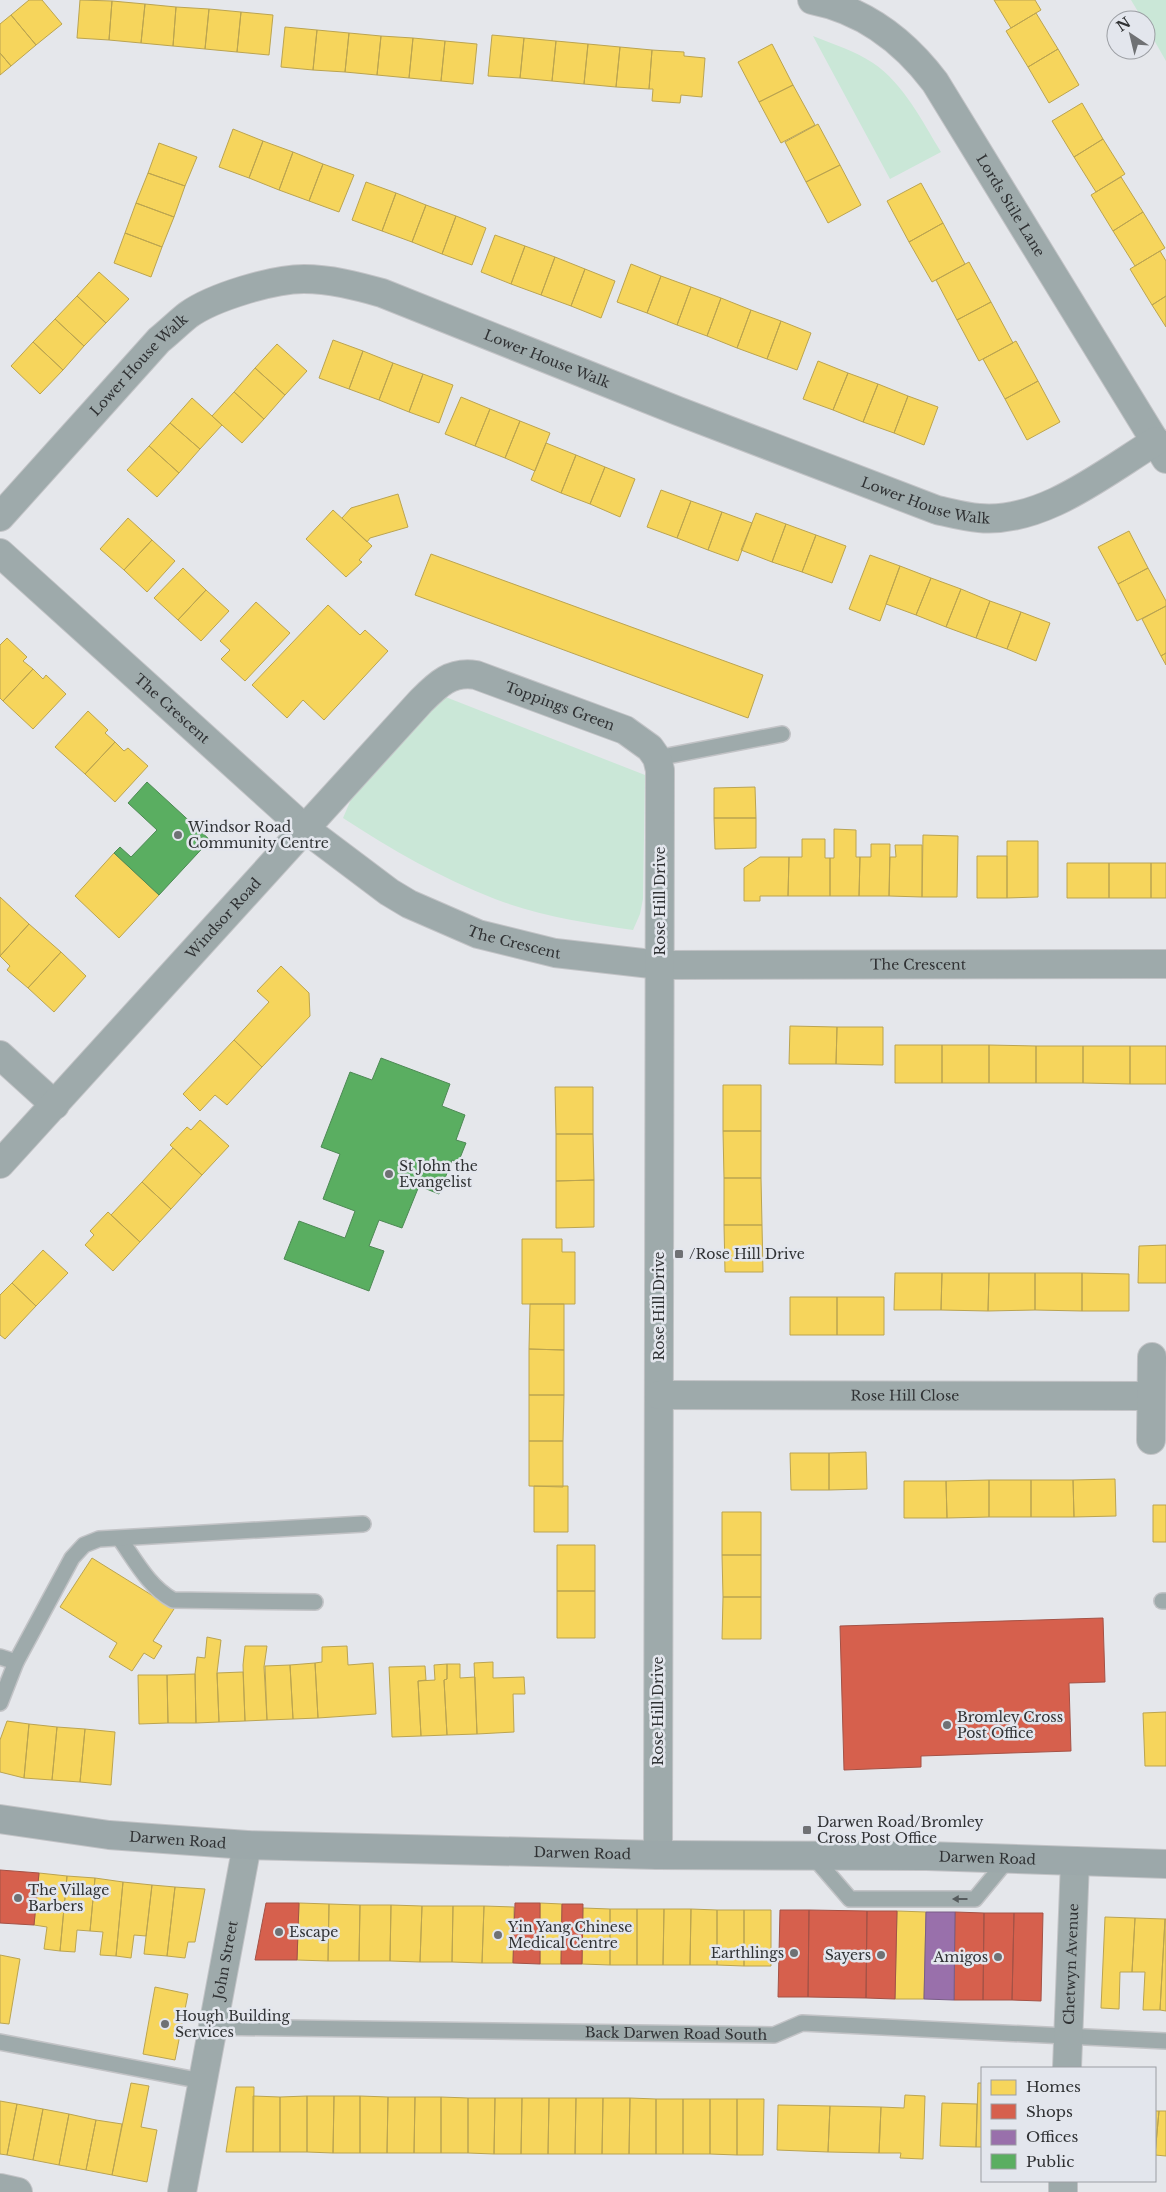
<svg xmlns="http://www.w3.org/2000/svg" width="1166" height="2192" viewBox="0 0 1166 2192" font-family="'Libre Baskerville',serif">
  <rect width="100%" height="100%" fill="#e5e7eb"/>
  <!-- green -->
  <path fill="#cae7d7" d="M1131,0H1166V61L1146,26V20H1143Z
    M813,36C833,44 855,51 873,63C904,84 922,121 941,152L890,179Z
    M443,696L645,775L643,899L640,914L633,930C587,923 539,916 495,899C441,878 392,850 343,818L352,797Z"/>
  <!-- homes -->
  <path fill="#f6d55c" stroke="#bba450" d="M29,0H42L62,24L36,45L11,15Z
    M80,0L112,1L109,40L77,38Z
    M994,0H1035L1041,10L1011,28Z
    M112,1L145,4L141,43L109,40Z
    M145,4L176,7L173,46L141,43Z
    M176,7L209,9L205,49L173,46Z
    M209,9L241,12L237,52L205,49Z
    M241,12L273,15L269,55L237,52Z
    M1036,13L1058,49L1028,67L1006,31Z
    M11,15L36,45L11,66L0,53V24Z
    M285,27L317,30L313,70L281,67Z
    M317,30L349,33L345,72L313,70Z
    M349,33L381,36L377,75L345,72Z
    M492,35L524,38L520,78L488,76Z
    M381,36L413,38L409,78L377,75Z
    M413,38L445,41L441,81L409,78Z
    M524,38L556,41L552,81L520,78Z
    M445,41L477,44L473,84L441,81Z
    M556,41L588,44L584,84L552,81Z
    M588,44L620,47L616,87L584,84Z
    M772,44L793,85L759,102L738,62Z
    M620,47L652,50L649,89L616,87Z
    M1058,49L1079,85L1049,103L1028,67Z
    M652,50L684,52V56L705,58L702,97L681,95L680,103L652,101L653,89H649Z
    M0,53L11,66L0,75Z
    M793,85L815,125L781,143L759,102Z
    M1082,103L1103,139L1074,157L1052,121Z
    M818,124L840,165L806,182L785,142Z
    M233,129L263,141L249,178L219,167Z
    M1103,139L1125,174L1096,192L1074,157Z
    M263,141L293,152L279,190L249,178Z
    M159,143L197,157L185,186L148,173Z
    M293,152L323,164L309,201L279,190Z
    M323,164L354,175L339,212L309,201Z
    M840,165L861,205L828,223L806,182Z
    M148,173L185,186L174,217L136,203Z
    M1121,177L1143,212L1113,231L1091,195Z
    M366,182L396,193L382,231L352,220Z
    M921,183L943,223L909,242L887,201Z
    M396,193L426,205L412,242L382,231Z
    M136,203L174,217L162,247L125,233Z
    M426,205L456,216L442,254L412,242Z
    M1143,212L1165,248L1135,266L1113,231Z
    M456,216L486,228L472,265L442,254Z
    M943,223L965,264L932,282L909,242Z
    M125,233L162,247L151,277L114,263Z
    M495,235L525,246L511,284L481,272Z
    M525,246L555,257L541,295L511,284Z
    M1160,251L1166,261V296L1152,305L1130,269Z
    M555,257L585,269L571,306L541,295Z
    M969,262L991,302L957,320L936,280Z
    M631,264L661,276L647,313L617,302Z
    M585,269L615,281L601,318L571,306Z
    M99,272L129,299L106,323L77,296Z
    M661,276L691,287L677,325L647,313Z
    M691,287L721,298L707,336L677,325Z
    M77,296L106,323L84,346L55,319Z
    M1166,296V327L1152,305Z
    M721,298L751,310L737,348L707,336Z
    M991,302L1013,343L979,361L957,320Z
    M751,310L781,321L767,359L737,348Z
    M55,319L84,346L63,370L33,342Z
    M781,321L811,333L797,370L767,359Z
    M333,340L363,351L349,389L319,378Z
    M1016,341L1038,381L1005,399L983,359Z
    M33,342L63,370L40,394L11,366Z
    M277,344L307,371L285,395L255,368Z
    M363,351L393,363L379,400L349,389Z
    M818,361L848,373L833,410L803,399Z
    M393,363L423,374L409,412L379,400Z
    M255,368L285,395L264,419L234,392Z
    M848,373L878,384L863,422L833,410Z
    M423,374L453,385L439,423L409,412Z
    M1038,381L1060,422L1027,440L1005,399Z
    M878,384L908,396L894,433L863,422Z
    M234,392L264,419L242,443L212,416Z
    M908,396L938,407L924,445L894,433Z
    M461,397L490,409L475,446L445,434Z
    M192,398L222,425L200,449L170,423Z
    M490,409L520,421L505,458L475,446Z
    M520,421L550,433L535,471L505,458Z
    M170,423L200,449L179,473L149,446Z
    M546,443L576,455L561,493L531,480Z
    M149,446L179,473L157,497L127,470Z
    M576,455L605,467L590,504L561,493Z
    M605,467L635,479L620,517L590,504Z
    M661,490L691,501L677,538L647,527Z
    M398,494L408,527L370,538L367,542L342,518L351,508Z
    M691,501L722,512L708,550L677,538Z
    M333,510L372,546L359,560L362,562L346,577L306,539Z
    M722,512L752,523L738,561L708,550Z
    M756,513L786,524L772,562L741,550Z
    M128,518L152,540L124,570L100,549Z
    M786,524L816,535L802,572L772,562Z
    M1129,531L1148,568L1118,584L1098,547Z
    M816,535L846,546L832,583L802,572Z
    M152,540L175,561L147,592L124,570Z
    M431,554L763,675L748,718L415,595Z
    M870,555L900,566L880,621L849,609Z
    M900,566L931,578L916,615L886,604Z
    M183,568L206,590L178,620L154,598Z
    M1148,568L1166,601V606L1137,621L1118,584Z
    M931,578L961,589L946,627L916,615Z
    M961,589L990,601L976,638L946,627Z
    M206,590L229,611L201,641L178,620Z
    M990,601L1021,612L1007,649L976,638Z
    M256,602L290,633L245,681L221,659L230,650L220,641Z
    M328,605L360,635L365,630L388,651L324,720L303,700L287,718L252,685Z
    M1166,606V653L1161,656L1142,619Z
    M1021,612L1050,623L1036,661L1007,649Z
    M7,638L27,657L23,661L33,669L3,701L0,698V645Z
    M1166,653V665L1161,656Z
    M33,669L43,679L46,675L66,694L33,729L3,701Z
    M88,711L108,730L105,733L115,742L85,774L55,747Z
    M115,742L124,751L128,748L148,766L115,802L85,774Z
    M755,787L756,818H714V788Z
    M714,818H756V848L715,849Z
    M834,829L856,830V857H860L859,896H830V858H834Z
    M923,835L958,836L957,897H922Z
    M802,839H825V858H830V896H788L789,857H802Z
    M1007,841H1038V897L1007,898Z
    M871,844H890L889,896H859L860,857H871Z
    M895,845H922V897L889,896L890,857H896Z
    M114,853L159,895L119,938L75,896Z
    M977,856H1007V898H977Z
    M760,857H789L788,896H760V901H744V868Z
    M1067,863H1109V898H1067Z
    M1109,863H1151V898H1109Z
    M1151,863H1166V898H1151Z
    M0,897L29,924L0,956Z
    M29,924L61,952L28,988L7,970L10,966L0,956Z
    M61,952L86,976L54,1012L28,988Z
    M281,966L309,993L310,1016L262,1067L234,1040L269,1002L257,991Z
    M790,1026L837,1027L836,1064H789Z
    M837,1027H883V1065L836,1064Z
    M234,1040L262,1067L227,1105L215,1095L200,1111L183,1094Z
    M895,1045H942V1083H895Z
    M942,1045H989V1083H942Z
    M989,1045L1036,1046V1083H989Z
    M1036,1046H1083V1083H1036Z
    M1083,1046H1130V1084L1083,1083Z
    M1130,1046H1166V1084H1130Z
    M723,1085H761V1131H723Z
    M555,1087H593V1134H556Z
    M200,1120L229,1146L202,1175L170,1145L187,1127L191,1130Z
    M723,1131H761V1178H724Z
    M556,1134H593L594,1180L556,1181Z
    M173,1148L202,1175L171,1209L142,1182Z
    M724,1178H761L762,1225H724Z
    M594,1180V1227L556,1228V1181Z
    M142,1182L171,1209L140,1242L111,1215Z
    M108,1212L140,1242L113,1271L85,1245L94,1235L90,1231Z
    M724,1225H762L763,1272H725Z
    M522,1239H562V1252H575V1304H522Z
    M1166,1245V1283H1138L1139,1246Z
    M43,1250L68,1273L36,1306L12,1283Z
    M895,1273H942L941,1310H894Z
    M942,1273H989L988,1311L941,1310Z
    M989,1273H1035V1310L988,1311Z
    M1035,1273H1082V1311L1035,1310Z
    M1082,1273L1129,1274V1311H1082Z
    M12,1283L36,1306L5,1339L0,1335V1295Z
    M790,1297H837V1335H790Z
    M837,1297H884V1335H837Z
    M530,1304H564V1350L529,1349Z
    M529,1349L564,1350V1395H529Z
    M529,1395H564L563,1441H529Z
    M529,1441H563V1487L529,1486Z
    M866,1452L867,1489L829,1490V1453Z
    M790,1453H829V1490H791Z
    M1115,1479L1116,1516L1074,1517L1073,1480Z
    M989,1480V1517L947,1518L946,1481Z
    M989,1480H1031V1517H989Z
    M1031,1480H1073L1074,1517H1031Z
    M904,1481H946L947,1518H904Z
    M534,1486H568V1532H534Z
    M1153,1505H1166V1542H1153Z
    M722,1512H761V1555H722Z
    M557,1545H595V1591H557Z
    M722,1555H761V1597H723Z
    M92,1558L174,1609L153,1641L162,1646L154,1659L144,1653L132,1671L109,1657L117,1643L60,1607Z
    M557,1591H595V1638H557Z
    M723,1597H761V1639H722Z
    M207,1637L221,1640L217,1673L219,1722L196,1723L195,1674L197,1657L205,1658Z
    M245,1646H267L264,1667L267,1720L245,1721L243,1665Z
    M347,1646L348,1665L373,1663L376,1714L318,1718L315,1663L322,1662V1647Z
    M493,1662V1678L524,1677L525,1694H513L514,1732L477,1734L474,1663Z
    M315,1663L318,1718L293,1719L290,1665Z
    M447,1664V1679L444,1680L447,1735L421,1736L418,1681L435,1680L434,1665Z
    M447,1664H460V1678L475,1677L477,1734L447,1735L444,1680L447,1679Z
    M290,1665L293,1719L267,1720L265,1666Z
    M425,1666L426,1680L418,1681L421,1736L392,1737L389,1667Z
    M243,1672L245,1721L219,1722L217,1673Z
    M195,1674L196,1723H168L167,1675Z
    M138,1675H167L168,1723L139,1724Z
    M1166,1712V1766H1145L1143,1713Z
    M7,1721L29,1724L24,1778L0,1772V1740Z
    M29,1724L57,1727L52,1780L24,1778Z
    M57,1727L85,1729L80,1782L52,1780Z
    M85,1729L115,1732L111,1785L80,1782Z
    M39,1873L67,1876L60,1951L44,1949L47,1927L34,1925Z
    M67,1876L95,1878L90,1931L77,1930L75,1952L60,1951Z
    M95,1878L123,1882L116,1956L100,1955L103,1932L90,1931Z
    M123,1882L152,1885L146,1936L134,1935L131,1958L116,1956Z
    M152,1885L175,1887L167,1956L144,1954Z
    M175,1887L205,1889L195,1942H188L185,1958L167,1956Z
    M299,1903L329,1904L328,1961L297,1960Z
    M540,1903L562,1904L561,1964H540Z
    M329,1904L360,1905L359,1961H328Z
    M360,1905H391L390,1961H359Z
    M391,1905L422,1906L420,1962L390,1961Z
    M422,1906H453L452,1962H420Z
    M453,1906H484L482,1963L452,1962Z
    M484,1906L514,1907L513,1963H482Z
    M583,1908L610,1909V1965L582,1964Z
    M610,1909H637V1965H610Z
    M637,1909H664L663,1965H637Z
    M664,1909H691L690,1965H663Z
    M691,1909L717,1910V1965H690Z
    M717,1910H744V1966L717,1965Z
    M744,1910H771V1966H744Z
    M897,1911L926,1912L924,1999H895Z
    M1105,1917L1135,1918L1132,1972H1120L1119,2009L1101,2008Z
    M1135,1918L1165,1919L1160,2010H1143L1145,1972H1132Z
    M1165,1919H1166V2011L1160,2010Z
    M0,1955L20,1959L9,2024L0,2023Z
    M155,1987L188,1994L175,2060L143,2054Z
    M131,2083L149,2086L141,2127L157,2130L147,2182L112,2175Z
    M978,2083H982V2147H976Z
    M236,2087H254L253,2152H226Z
    M905,2095L925,2096L923,2159L900,2158L901,2153H879L881,2107L904,2108Z
    M253,2096L280,2097V2152H253Z
    M307,2096V2152H280V2097Z
    M307,2096H334L333,2153L307,2152Z
    M334,2096H360V2153H333Z
    M360,2096L388,2097L387,2153H360Z
    M388,2097H415L414,2153H387Z
    M415,2097H441V2153H414Z
    M441,2097L468,2098V2153H441Z
    M468,2098H495L494,2154L468,2153Z
    M495,2098H522L521,2154H494Z
    M522,2098H549L548,2154H521Z
    M549,2098H576L575,2154H548Z
    M576,2098H603L602,2154H575Z
    M603,2098H630L629,2154H602Z
    M630,2098L656,2099V2154H629Z
    M656,2099H683V2154H656Z
    M683,2099H710V2154H683Z
    M710,2099H737V2155L710,2154Z
    M737,2099H764L763,2155H737Z
    M0,2101L17,2104L7,2155L0,2154Z
    M942,2103L977,2104L976,2147L940,2146Z
    M17,2104L43,2109L33,2160L7,2155Z
    M778,2105L830,2106L828,2152L777,2150Z
    M830,2106L881,2107L879,2153L828,2152Z
    M43,2109L69,2114L59,2165L33,2160Z
    M1155,2111H1159L1155,2155Z
    M1159,2111H1166V2156L1155,2155Z
    M69,2114L96,2120L86,2170L59,2165Z
    M96,2120L122,2124L112,2175L86,2170Z"/>
  <!-- shops -->
  <path fill="#d6604d" stroke="#a45246" d="M1103,1618L1105,1682L1069,1683L1071,1751L921,1756V1767L844,1770L840,1626Z
    M0,1870L39,1873L34,1925L0,1923Z
    M266,1903H299L297,1960H255Z
    M515,1903H540V1964L513,1963Z
    M562,1904H583L582,1964H561Z
    M780,1910H809L808,1997H778Z
    M809,1910L867,1911L866,1998L808,1997Z
    M867,1911H897L895,1999L866,1998Z
    M955,1912L984,1913L983,2000H954Z
    M984,1913H1014L1012,2000H983Z
    M1014,1913H1043L1041,2001L1012,2000Z"/>
  <!-- offices -->
  <path fill="#9970ab" stroke="#7a5d87" d="M926,1912H955L954,2000L924,1999Z"/>
  <!-- public -->
  <path fill="#5aae61" stroke="#4d8954" d="M147,782L210,840L159,895L114,853L120,847L131,857L157,830L128,803Z
    M381,1058L450,1084L442,1106L465,1115L456,1140L466,1143L458,1163L452,1160L439,1194L419,1186L402,1228L379,1220L369,1246L384,1251L369,1291L284,1259L299,1221L345,1238L355,1211L323,1199L340,1154L321,1147L350,1072L372,1080Z"/>
  <g fill="none" stroke-linecap="round" stroke-linejoin="round">
    <defs>
      <g id="lane">
        <path d="M657,758L782,734"/>
        <path d="M120,1539C135,1560 149,1587 173,1600L315,1602"/>
        <path d="M1162,1601H1166"/>
        <path d="M0,1657L16,1662"/>
        <path d="M0,1703L16,1662L72,1558L84,1545L99,1539L363,1524"/>
        <path d="M812,1855L850,1899H975L1008,1859"/>
        <path id="s1" d="M212,2027L774,2035L802,2023L1166,2041"/>
        <path d="M0,2042L202,2081"/>
      </g>
      <g id="street">
        <path id="s2" d="M812,0C863,10 904,41 935,82L1166,459"/>
        <path id="s3" d="M0,517L159,340C169,332 178,323 188,315C213,297 273,279 304,279C330,279 357,286 382,293L678,411L937,510C951,513 965,517 979,518C1042,524 1104,473 1156,441"/>
        <path id="s4" d="M0,553L304,828L389,892L409,904L478,934L555,953L660,965L1166,964"/>
        <path d="M0,1055L55,1105"/>
        <path id="s5" d="M0,1164L421,701C438,684 451,671 476,675L625,730L650,748L657,758L660,770L658,1855"/>
        <path id="s6" d="M659,1395L1151,1396"/>
        <path d="M1151,1440L1152,1357"/>
        <path id="s7" d="M1067,2068L1075,1861"/>
        <path d="M0,2188L18,2192"/>
        <path id="s8" d="M182,2192L247,1845"/>
        <path d="M1063,2192V2181"/>
      </g>
      <g id="secondary">
        <path id="s9" d="M0,1819L109,1835L247,1845L658,1855L927,1856L1166,1864"/>
      </g>
    </defs>
    <!-- lane casing -->
    <use href="#lane" stroke="#c2c3c6" stroke-width="18"/>
    <!-- street casing -->
    <use href="#street" stroke="#c2c3c6" stroke-width="30"/>
    <!-- secondary casing -->
    <use href="#secondary" stroke="#c2c3c6" stroke-width="30"/>
    <!-- lane -->
    <use href="#lane" stroke="#9eaaab" stroke-width="15"/>
    <!-- street -->
    <use href="#street" stroke="#9eaaab" stroke-width="28"/>
    <!-- secondary -->
    <use href="#secondary" stroke="#9ca8aa" stroke-width="28"/>
  </g>
  <!-- one-way arrows -->
  <defs><path id="oneway-solid" d="M-6-.8H1V-3.2L6.5 0L1 3.2V.8H-6Z" transform="scale(1.25)"/></defs>
  <use fill="#565c5e" href="#oneway-solid" transform="translate(960 1899) rotate(-180)"/>
  <!-- markers -->
  <g fill="#6f7174" stroke="#e3e6ed" stroke-width="2">
    <circle cx="178" cy="835" r="5"/>
    <circle cx="389" cy="1174" r="5"/>
    <rect x="674" y="1249" width="10" height="10" rx="2.5"/>
    <circle cx="947" cy="1725" r="5"/>
    <rect x="802" y="1825" width="10" height="10" rx="2.5"/>
    <circle cx="18" cy="1898" r="5"/>
    <circle cx="279" cy="1932" r="5"/>
    <circle cx="498" cy="1935" r="5"/>
    <circle cx="794" cy="1953" r="5"/>
    <circle cx="881" cy="1955" r="5"/>
    <circle cx="998" cy="1957" r="5"/>
    <circle cx="165" cy="2024" r="5"/>
  </g>
  <g text-anchor="middle" dominant-baseline="central" stroke-width="5" stroke-linejoin="round" paint-order="stroke">
    <!-- street labels -->
    <g font-size="14" fill="#303234" stroke="#e3e6ed">
      <text stroke="none"><textPath href="#s2" startOffset="296">Lords Stile Lane</textPath></text>
      <text stroke="none"><textPath href="#s3" startOffset="656">Lower House Walk</textPath></text>
      <text stroke="none"><textPath href="#s3" startOffset="206">Lower House Walk</textPath></text>
      <text stroke="none"><textPath href="#s3" startOffset="1061">Lower House Walk</textPath></text>
      <text stroke="none"><textPath href="#s5" startOffset="779">Toppings Green</textPath></text>
      <text stroke="none"><textPath href="#s4" startOffset="232">The Crescent</textPath></text>
      <text transform="translate(660 901) rotate(-90)">Rose Hill Drive</text>
      <text stroke="none"><textPath href="#s5" startOffset="332">Windsor Road</textPath></text>
      <text stroke="none"><textPath href="#s4" startOffset="652">The Crescent</textPath></text>
      <text stroke="none"><textPath href="#s4" startOffset="1058">The Crescent</textPath></text>
      <text transform="translate(659 1306) rotate(-90)">Rose Hill Drive</text>
      <text stroke="none"><textPath href="#s6" startOffset="246">Rose Hill Close</textPath></text>
      <text transform="translate(658 1711) rotate(-90)">Rose Hill Drive</text>
      <text stroke="none"><textPath href="#s9" startOffset="179">Darwen Road</textPath></text>
      <text stroke="none"><textPath href="#s9" startOffset="584">Darwen Road</textPath></text>
      <text stroke="none"><textPath href="#s9" startOffset="989">Darwen Road</textPath></text>
      <text stroke="none"><textPath href="#s8" startOffset="236">John Street</textPath></text>
      <text stroke="none"><textPath href="#s7" startOffset="104">Chetwyn Avenue</textPath></text>
      <text stroke="none"><textPath href="#s1" startOffset="464">Back Darwen Road South</textPath></text>
    </g>
    <!-- poi labels -->
    <g font-size="14" fill="#303234" stroke="#e3e6ed" text-anchor="start">
      <text x="188" y="827">Windsor Road<tspan x="188" dy="16">Community Centre</tspan></text>
      <text x="399" y="1166">St John the<tspan x="399" dy="16">Evangelist</tspan></text>
      <text x="689" y="1254">/Rose Hill Drive</text>
      <text x="957" y="1717">Bromley Cross<tspan x="957" dy="16">Post Office</tspan></text>
      <text x="817" y="1822">Darwen Road/Bromley<tspan x="817" dy="16">Cross Post Office</tspan></text>
      <text x="28" y="1890">The Village<tspan x="28" dy="16">Barbers</tspan></text>
      <text x="508" y="1927">Yin Yang Chinese<tspan x="508" dy="16">Medical Centre</tspan></text>
      <text x="289" y="1932">Escape</text>
      <text x="784" y="1953" text-anchor="end">Earthlings</text>
      <text x="871" y="1955" text-anchor="end">Sayers</text>
      <text x="988" y="1957" text-anchor="end">Amigos</text>
      <text x="175" y="2016">Hough Building<tspan x="175" dy="16">Services</tspan></text>
    </g>
  </g>
  <!-- legend -->
  <rect x="981" y="2067" width="175" height="115" fill="#e3e6ed" stroke="#9b9ea3"/>
  <rect x="991" y="2080" width="25" height="15" fill="#f6d55c" stroke="#9b9ea3"/>
  <text x="1026" y="2092" font-size="15" fill="#303234">Homes</text>
  <rect x="991" y="2104" width="25" height="15" fill="#d6604d" stroke="#9b9ea3"/>
  <text x="1026" y="2117" font-size="15" fill="#303234">Shops</text>
  <rect x="991" y="2130" width="25" height="15" fill="#9970ab" stroke="#9b9ea3"/>
  <text x="1026" y="2142" font-size="15" fill="#303234">Offices</text>
  <rect x="991" y="2154" width="25" height="15" fill="#5aae61" stroke="#9b9ea3"/>
  <text x="1026" y="2167" font-size="15" fill="#303234">Public</text>
  <!-- north arrow -->
  <g transform="translate(1131 35) rotate(325)"><circle r="24" fill="#e3e6ed" stroke="#9b9ea3"/>
  <path d="M0-4L9 19L0 12L-9 19Z" fill="#6f7174"/>
  <text y="-8" font-size="14" font-weight="bold" text-anchor="middle" fill="#303234">N</text>
  </g>
</svg>
